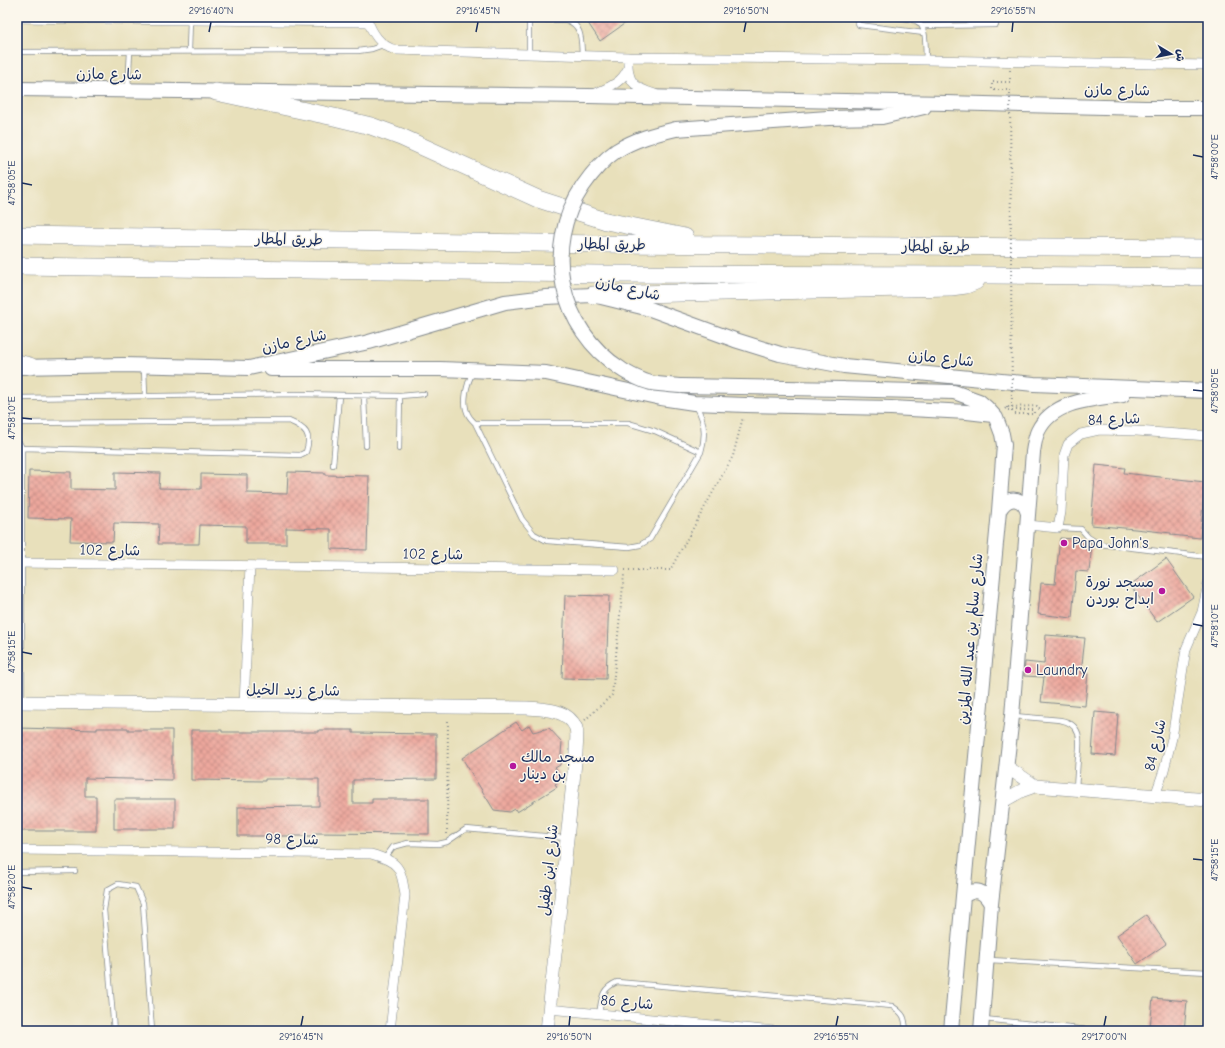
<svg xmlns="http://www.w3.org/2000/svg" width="1225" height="1048" viewBox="0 0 1225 1048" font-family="'Comic Neue','Playpen Sans Arabic',sans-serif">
  <defs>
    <pattern id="building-cross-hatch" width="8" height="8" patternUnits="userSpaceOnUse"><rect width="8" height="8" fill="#eda79c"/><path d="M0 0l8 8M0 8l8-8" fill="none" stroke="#bf8882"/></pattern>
  </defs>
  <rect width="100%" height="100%" fill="#fbf7ec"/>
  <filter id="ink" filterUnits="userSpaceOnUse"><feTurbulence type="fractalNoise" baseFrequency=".025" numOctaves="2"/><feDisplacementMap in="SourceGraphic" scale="8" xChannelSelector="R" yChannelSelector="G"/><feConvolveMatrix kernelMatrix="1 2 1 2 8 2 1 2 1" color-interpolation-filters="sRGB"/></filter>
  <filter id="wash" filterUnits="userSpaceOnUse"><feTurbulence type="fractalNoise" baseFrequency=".012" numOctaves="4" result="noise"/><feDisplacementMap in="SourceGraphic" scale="16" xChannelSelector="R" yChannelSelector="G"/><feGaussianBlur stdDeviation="0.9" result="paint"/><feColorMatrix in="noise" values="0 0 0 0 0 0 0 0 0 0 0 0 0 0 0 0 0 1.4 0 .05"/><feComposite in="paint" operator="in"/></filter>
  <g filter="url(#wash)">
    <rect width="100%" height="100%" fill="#e8e0bb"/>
    <g id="blocks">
      <!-- building -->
      <path fill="url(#building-cross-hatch)" d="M584,17H634L600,41Z
        M1096,465L1125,468L1124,473L1205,482L1200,538L1171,535V533L1135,529L1091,525Z
        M29,471L71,472V489L115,490V472L160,473L159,488L201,489V474L247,475V493L287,494L288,472L325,473V475L369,476L367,550L331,549V529L286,528V544H246V526L200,525L199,544H158L159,524L114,523L113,542L70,541L71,519L28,518Z
        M1060,538L1086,540L1092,544L1089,572L1076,571L1072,618L1038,614L1041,583L1055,584Z
        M1166,559L1193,597L1157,622L1130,585Z
        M565,595L609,596L606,679L562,678Z
        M1046,635L1085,638L1081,673H1088L1085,706L1041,702L1044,677L1024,676L1025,662L1044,664Z
        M1095,712L1118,714L1115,756L1092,754Z
        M516,722L522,730L529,725L533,732L549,728L562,742L560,765L555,768L562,779L555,784L557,787L517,812L515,809L510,812L494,810L462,758Z
        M17,728L97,730V728H128V730H172V780L85,778V796H96V831H17Z
        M191,730H222V732H319V730H353V733L436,734V779L353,780V803H372V799H429V834L313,833V836H238V807L319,806V779H265V781L191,780Z
        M114,799H175V829H114Z
        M1146,915L1166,944L1137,964L1117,935Z
        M1153,998L1187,1001L1184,1031L1150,1027Z"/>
    </g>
  </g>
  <g filter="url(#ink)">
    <use href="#blocks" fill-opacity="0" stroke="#82888c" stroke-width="1"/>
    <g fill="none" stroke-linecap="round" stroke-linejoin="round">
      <defs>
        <path id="lane" d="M468,17L476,19L566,20C583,25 581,41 582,55
          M857,17V21L859,25L924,33
          M897,17C903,18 910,19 916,21C928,26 925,49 926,60
          M529,19V54
          M922,26L996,25
          M189,51L190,19
          M17,52L358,51L372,49L383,45
          M128,88L130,52
          M144,367L145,396
          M473,372C467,383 461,404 469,416C470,418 473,421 475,423L522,519L534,534L547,541L629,547L640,545L650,539L701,452C706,435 705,420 696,406
          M364,396L366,446
          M17,398L296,394L400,396L424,394
          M17,423L289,421C306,428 312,434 306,452L300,455L22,448L17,438
          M475,423H628L655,431L701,452
          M17,448H22V701
          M399,449L400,396
          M333,465L339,396
          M1058,528L1081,529L1088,537L1099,544L1208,557
          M1014,716L1060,720C1083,724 1080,742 1078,759C1077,769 1077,778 1076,787
          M385,858L393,847L408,843L438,844L447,842L466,829L566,838
          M17,872L75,871
          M989,960L1208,972
          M599,1014C602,998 601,989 617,982L892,1006C904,1014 905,1017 906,1031
          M984,1019L1098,1031
          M114,1031L104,910L107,890L118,884L136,887L143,903L152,1031"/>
        <path id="street" d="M366,17C372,32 379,46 396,50L628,57L926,60L1208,65
          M17,18L368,22
          M628,57C627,81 632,87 655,94
          M592,95C606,88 621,84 627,70
          M1028,525L1058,528L1061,512L1064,455L1068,444L1081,434L1099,430L1136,431L1208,436
          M17,563L615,570
          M244,705L250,566
          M1155,796L1164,770L1172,738L1186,649L1202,612L1208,584
          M17,850L371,854C399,862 401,867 405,895L390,1031
          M549,1009L775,1031
          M1207,1031L1208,1021"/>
        <path id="secondary" d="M17,702L527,708C544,709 568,709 576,728C578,735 576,746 576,753L547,1031
          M1007,767L1035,786
          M1003,801L1021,791L1035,786L1208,800"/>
        <path id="primary" d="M17,89L588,96L946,103L1145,108H1208
          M676,129L828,118L882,117L924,107
          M19,367L123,365L249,368L369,342L505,302L546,297L593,295L650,309L735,340L780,354L844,366L1034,384L1208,391
          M271,369H440L546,373L661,398L694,403L746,405L891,408L967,412L993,415
          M681,386L844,389
          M836,389L954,392L979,401L986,407L996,418L1002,434L1004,445L999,511L963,896L951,1031
          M999,511C1007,495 1023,496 1028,513
          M963,896C976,888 984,890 991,904
          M981,1031L991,904L1012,716L1033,452C1034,446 1035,437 1038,431C1053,400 1093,399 1123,395"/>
        <path id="highway" d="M216,92L334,117L371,126L401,137L538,199L606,221L685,237
          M17,235L601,244L1208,248
          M17,266L598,274L991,275L1208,277
          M593,295L951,287L966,285L976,281
          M17,363L30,366"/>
      </defs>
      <!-- lane casing -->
      <use href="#lane" stroke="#82888c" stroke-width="6"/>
      <!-- street casing -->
      <use href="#street" stroke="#82888c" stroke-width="10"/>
      <!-- secondary casing -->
      <use href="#secondary" stroke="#82888c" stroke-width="14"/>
      <!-- primary casing -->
      <use href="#primary" stroke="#82888c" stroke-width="16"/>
      <!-- highway casing -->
      <use href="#highway" stroke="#82888c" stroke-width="18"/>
      <!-- path -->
      <path stroke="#82888c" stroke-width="2" stroke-dasharray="1 3" stroke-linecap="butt" d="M1010,70V82H992V90H1010
        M1007,407V410H1034V414H1012
        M1005,409L1007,407L1037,406L1040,410
        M625,570H670L733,456L743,417
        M585,720L612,695L624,575
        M447,834L448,718"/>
      <!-- lane -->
      <use href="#lane" stroke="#fff" stroke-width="4.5"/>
      <!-- street -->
      <use href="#street" stroke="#fff" stroke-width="9"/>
      <!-- secondary -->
      <use href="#secondary" stroke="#fff" stroke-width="13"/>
      <!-- primary -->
      <use href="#primary" stroke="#fff" stroke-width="14"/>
      <!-- highway -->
      <use href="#highway" stroke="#fff" stroke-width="17"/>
      <defs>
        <path id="primary-bridge" d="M676,129C655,134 635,139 616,151C603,160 592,173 583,186C542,247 559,329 621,369C628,374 643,381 651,383C661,385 672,385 681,386"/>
      </defs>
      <!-- primary-bridge casing -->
      <use href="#primary-bridge" stroke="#82888c" stroke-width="16" stroke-linecap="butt"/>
      <!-- path-bridge -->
      <path stroke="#82888c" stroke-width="2" stroke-dasharray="1 3" stroke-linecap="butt" d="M1010,90L1012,414"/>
      <!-- primary-bridge -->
      <use href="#primary-bridge" stroke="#fff" stroke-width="14"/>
    </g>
  </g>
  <!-- ticks -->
  <path fill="none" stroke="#1b2f5e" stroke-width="1.5" d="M209,32L211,22M476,32L478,22M744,32L746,22M1012,32L1013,22M1193,155L1203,157M22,183L32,185M1193,390L1203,391M22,418L32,419M1193,624L1203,626M22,652L32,654M1193,859L1203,860M22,887L32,889M301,1026L303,1016M569,1026L570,1016M836,1026L838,1016M1104,1026L1106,1016"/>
  <!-- markers -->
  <g fill="#b5179e" stroke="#fbf7ec" stroke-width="1.5">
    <circle cx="1064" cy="543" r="4"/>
    <circle cx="1162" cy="591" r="4"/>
    <circle cx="1028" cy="670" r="4"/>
    <circle cx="513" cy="766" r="4"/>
  </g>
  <g text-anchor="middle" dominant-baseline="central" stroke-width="3" stroke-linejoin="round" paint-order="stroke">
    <!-- street labels -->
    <g font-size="15" fill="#1b2f5e" stroke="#fbf7ec">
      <text transform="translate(109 74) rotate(1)">شارع مازن</text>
      <text transform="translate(1117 90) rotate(1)">شارع مازن</text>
      <text transform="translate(289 239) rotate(1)">طريق المطار</text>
      <text transform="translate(612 244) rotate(1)">طريق المطار</text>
      <text x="936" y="246">طريق المطار</text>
      <text transform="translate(628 288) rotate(13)">شارع مازن</text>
      <text transform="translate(294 341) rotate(-12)">شارع مازن</text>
      <text transform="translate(941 358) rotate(6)">شارع مازن</text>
      <text transform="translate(1114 419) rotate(-2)">شارع 84</text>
      <text transform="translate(110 550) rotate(1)">شارع 102</text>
      <text transform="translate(433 554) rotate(1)">شارع 102</text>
      <text transform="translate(970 639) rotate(-85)">شارع سالم بن عبد الله المزين</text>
      <text transform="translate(293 690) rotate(1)">شارع زيد الخيل</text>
      <text transform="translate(1155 745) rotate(-77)">شارع 84</text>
      <text transform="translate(292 839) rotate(1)">شارع 98</text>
      <text transform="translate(548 870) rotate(-84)">شارع ابن طفيل</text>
      <text transform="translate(627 1002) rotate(5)">شارع 86</text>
    </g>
    <!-- poi labels -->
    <g font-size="15" fill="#1b2f5e" stroke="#fbf7ec" text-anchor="start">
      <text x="1072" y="543">Papa John's</text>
      <text x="1154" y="582" text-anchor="end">مسجد نورة<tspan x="1154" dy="17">ابداح بوردن</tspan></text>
      <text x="1036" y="670">Laundry</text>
      <text x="521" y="757">مسجد مالك<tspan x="521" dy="17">بن دينار</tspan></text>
    </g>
  </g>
  <!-- margin -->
  <rect width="1225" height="1048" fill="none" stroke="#fbf7ec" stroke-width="44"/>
  <!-- north arrow -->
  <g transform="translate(1171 54) rotate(100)" stroke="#fbf7ec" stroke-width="3" paint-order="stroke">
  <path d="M0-3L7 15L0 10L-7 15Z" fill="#1b2f5e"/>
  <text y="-6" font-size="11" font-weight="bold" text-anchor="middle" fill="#1b2f5e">ش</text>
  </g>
  <rect x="22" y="22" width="1181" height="1004" fill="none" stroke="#1b2f5e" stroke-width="1.5"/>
  <g font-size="10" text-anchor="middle" fill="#1b2f5e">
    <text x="211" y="14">29°16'40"N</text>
    <text x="478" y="14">29°16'45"N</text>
    <text x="746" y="14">29°16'50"N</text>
    <text x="1013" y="14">29°16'55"N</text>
    <text transform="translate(1214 157) rotate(-90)" y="4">47°58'00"E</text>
    <text transform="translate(11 183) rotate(-90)" y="4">47°58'05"E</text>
    <text transform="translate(1214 391) rotate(-90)" y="4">47°58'05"E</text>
    <text transform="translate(11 418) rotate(-90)" y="4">47°58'10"E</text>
    <text transform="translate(1214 626) rotate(-90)" y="4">47°58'10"E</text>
    <text transform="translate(11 652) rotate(-90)" y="4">47°58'15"E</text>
    <text transform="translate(1214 860) rotate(-90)" y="4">47°58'15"E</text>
    <text transform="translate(11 887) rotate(-90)" y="4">47°58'20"E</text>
    <text x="301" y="1040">29°16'45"N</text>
    <text x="569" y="1040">29°16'50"N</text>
    <text x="836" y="1040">29°16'55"N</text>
    <text x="1104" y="1040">29°17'00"N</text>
  </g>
</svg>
